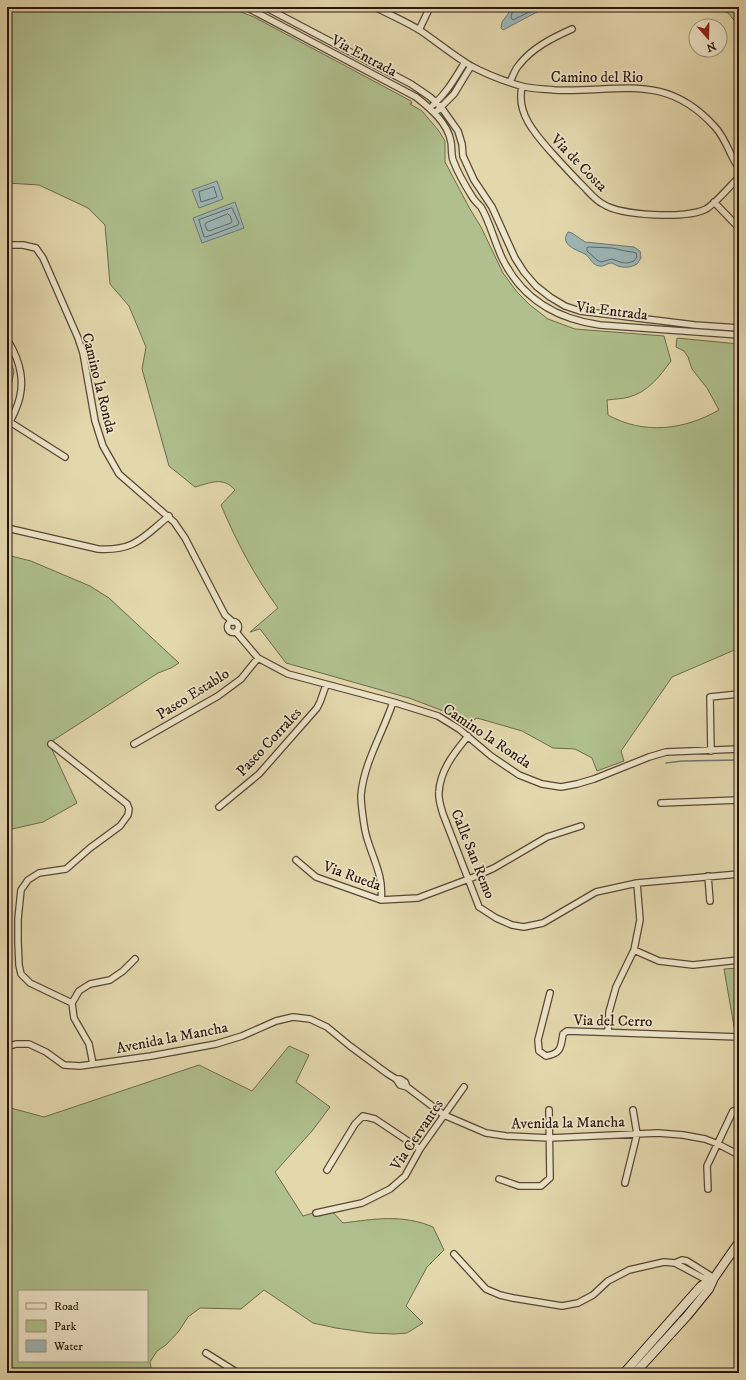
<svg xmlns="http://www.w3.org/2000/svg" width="746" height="1380" viewBox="0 0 746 1380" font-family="'IM FELL DW Pica',serif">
  <rect width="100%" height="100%" fill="#e3d7ac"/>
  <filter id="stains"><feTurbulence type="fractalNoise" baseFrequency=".005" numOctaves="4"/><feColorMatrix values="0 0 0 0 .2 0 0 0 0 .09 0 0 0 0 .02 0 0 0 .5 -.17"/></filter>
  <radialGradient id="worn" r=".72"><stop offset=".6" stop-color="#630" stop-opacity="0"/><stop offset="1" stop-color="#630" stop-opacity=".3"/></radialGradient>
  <!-- green -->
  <path fill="#afbf8d" stroke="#6c6a4c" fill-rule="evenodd" d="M7,7H228L254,17L411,101L412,103L410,104L422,111L439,131L445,141V162L470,209L481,227L503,273L517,292L530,305L548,319L575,329L664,336L671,361C660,376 648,392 629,397C622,399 614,399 607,400L608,415C644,435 684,430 719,410L707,388L692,369L688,357L684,351L676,347L677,338L739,344V648L672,677L621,751L624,761L597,771L592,758L575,749L553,748L522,731L477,718L469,723L446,712L409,698L286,663L260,629L250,632L278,608C255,577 236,541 221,505L235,490C223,476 210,483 195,487L169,466L142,369L146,347L129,306L110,284L105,225L88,208L39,185L7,183Z
    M712,7H739V26L728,13Z
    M7,352L14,371L10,392L7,401Z
    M7,555L31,561L90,586L109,598L179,663L171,668L158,673L49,743L77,803L43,822L12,829L7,833Z
    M739,968V1033L735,1032L724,969Z
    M289,1046L309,1055L296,1082L330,1107L312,1131L275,1172L303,1216L329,1208L343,1223C374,1219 403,1214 433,1227L444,1250L427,1267L406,1306L423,1323L407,1333L394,1334L370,1333L336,1328L313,1323L264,1290L241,1309L200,1308L188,1317L179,1331L166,1345L157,1351L150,1362L152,1373H7V1107L44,1117L199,1065L252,1091ZM19,1291H147V1361H19Z"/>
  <!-- water -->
  <path fill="#9bb6b6" stroke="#6d7672" d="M510,7H551L539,11L503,30L501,28L502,22L508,14Z
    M217,181L223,199L199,208L192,190Z
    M235,202L244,228L202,243L193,218Z
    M568,232L572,233L585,242L634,247L640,251L641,258L637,264C628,269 620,268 612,263C607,263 604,267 599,266C592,265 590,257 585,254C577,250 559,245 568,232Z"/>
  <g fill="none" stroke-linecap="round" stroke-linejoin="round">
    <!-- shore -->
    <path stroke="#626661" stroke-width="1" d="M513,7L511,18L513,20L539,7
      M214,187L217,197L201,202L199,192Z
      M232,208L239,223L238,225L206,237H204L199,220Z
      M228,214L230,216L232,221L231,223L209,231L207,230L205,225L206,223Z
      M589,247L612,248L625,251L633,252L636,253L637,257L634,261C625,265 620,262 612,259L601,262L597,260L587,251V248Z"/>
    <!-- stream -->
    <path stroke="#6d7672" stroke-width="1.5" d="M666,763L682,761L739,760"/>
    <defs>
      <path id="street" d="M246,7L416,97C430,108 448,123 451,142C452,147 451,154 453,160C457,171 466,187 473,198C475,201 478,204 481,207C490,222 495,244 503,260C523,300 557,319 600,325L739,335
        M265,7L411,84L430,97L441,107L458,131L462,144L463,156L474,180L492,207L515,258L524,272L536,286L550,297L565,306L580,311L695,325L739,328
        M375,7C390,15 407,22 421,31C437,42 454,56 471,66C486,74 504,81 521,86C531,89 544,89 554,90C618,93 665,71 715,127C727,140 729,155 739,168
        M419,30L430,7
        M510,82C513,76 515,69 519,65C532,48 552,38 572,29
        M522,87C516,113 535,134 552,153C562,164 572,175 583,186C589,192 595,200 603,204C621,216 687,219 706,209C716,203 730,186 739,177
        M433,105C447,93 455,78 465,62
        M435,113L454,94L471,66
        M714,202L739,228
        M7,245H23L36,248L43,258L78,338L83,353L95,421L103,446L119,474L174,522L185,538L225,615L233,622
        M7,339C21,362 27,385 15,411C13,416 11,421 7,425
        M10,422L65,457
        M7,528L98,549C135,551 142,538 169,516
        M227.5 627a5.5 5.5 0 1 1 11 0a5.5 5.5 0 1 1-11 0Z
        M236,632L258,658L288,674L393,702L438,716L459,729L491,756L519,775L542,784L561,787L577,784L594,779L649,757L666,752L739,749
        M468,736C455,752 440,770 439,792C438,799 441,807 443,814L479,907L496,918L512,925L524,927L543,923L596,892L637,883L739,874
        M51,744L127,804L129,809L128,815L120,826L90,848L66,869L39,873L28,880L21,890L18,919V942L19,965L21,974L30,983L72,1003
        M134,744L218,696L241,679L258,658
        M711,751L710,697L739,694
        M661,803L739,800
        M219,807L259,774L317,708L320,702L326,685
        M296,860L316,877L381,900L418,898L474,877L494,868L547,837L581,826
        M708,876L710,901
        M381,900C384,877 373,859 367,838C364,829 361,804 361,795C364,762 383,733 393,702
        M634,950L659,961L693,965L739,960
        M550,993L538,1040L539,1051L546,1056C561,1054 561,1047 563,1034L567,1031L739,1037
        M608,1032L609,1012L616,987L634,950L640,920L637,883
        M7,1047L16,1044H29L46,1052L64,1065L80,1066L151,1056L216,1044L242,1036L276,1021L293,1017L310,1019L327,1027L350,1046L388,1074L396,1079H400L405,1082L407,1087
        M93,1064L89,1044L74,1018L72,1003L79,991L90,984L110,980L123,971L135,959
        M396,1079L400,1085L407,1087L444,1115L486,1133L506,1136L550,1138L658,1133L683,1135L705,1139L718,1144L739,1155
        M327,1170L355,1124L363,1116L375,1119L420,1149
        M499,1179L519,1186H541L550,1178L549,1110
        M625,1183L637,1134L633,1110
        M708,1189L707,1166L733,1111L739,1109
        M316,1213L362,1203L390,1189L405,1176L420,1149L464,1087
        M454,1254L486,1289L500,1295L513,1298L562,1306L578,1303L593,1295L608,1281L629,1270L664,1262L675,1263L703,1278H712
        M675,1263L682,1260L687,1261L714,1278
        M206,1353L238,1373"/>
      <path id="secondary" d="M624,1373L701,1286L713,1278
        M635,1373L687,1316L709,1289L714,1278L739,1242"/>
    </defs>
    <!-- street casing -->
    <use href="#street" stroke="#584634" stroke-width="8"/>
    <!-- secondary casing -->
    <use href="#secondary" stroke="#29150c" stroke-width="10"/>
    <!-- street -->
    <use href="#street" stroke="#ede5c9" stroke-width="5.5"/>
    <!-- secondary -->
    <use href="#secondary" stroke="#ede5c9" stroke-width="8"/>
  </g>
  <g text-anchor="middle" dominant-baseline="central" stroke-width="3.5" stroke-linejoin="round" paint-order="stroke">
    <!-- street labels -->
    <g font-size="15" fill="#29150c" stroke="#ede5c9">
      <text transform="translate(364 56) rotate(28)">Via Entrada</text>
      <text x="597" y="77">Camino del Rio</text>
      <text transform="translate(579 163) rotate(46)">Via de Costa</text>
      <text transform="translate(612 311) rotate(7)">Via Entrada</text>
      <text transform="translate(99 383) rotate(76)">Camino la Ronda</text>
      <text transform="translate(193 694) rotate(-32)">Paseo Establo</text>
      <text transform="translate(487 736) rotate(34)">Camino la Ronda</text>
      <text transform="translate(269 742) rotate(-47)">Paseo Corrales</text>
      <text transform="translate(473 854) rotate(68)">Calle San Remo</text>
      <text transform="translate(352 876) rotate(20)">Via Rueda</text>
      <text transform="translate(613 1021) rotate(1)">Via del Cerro</text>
      <text transform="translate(172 1038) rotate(-11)">Avenida la Mancha</text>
      <text transform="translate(568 1123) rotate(-1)">Avenida la Mancha</text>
      <text transform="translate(417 1135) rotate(-56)">Via Cervantes</text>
    </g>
  </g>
  <!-- margin -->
  <rect width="746" height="1380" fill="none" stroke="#e3d7ac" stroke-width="24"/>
  <rect x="8" y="8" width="730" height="1364" fill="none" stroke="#29150c" stroke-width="2"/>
  <rect x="12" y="12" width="722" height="1356" fill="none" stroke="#29150c"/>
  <!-- legend -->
  <rect x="18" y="1290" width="130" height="72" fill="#ede5c9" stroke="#9f927d"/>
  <rect x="26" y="1303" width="20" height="6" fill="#ede5c9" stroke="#9f927d"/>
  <text x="54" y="1310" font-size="12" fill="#29150c">Road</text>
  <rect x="26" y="1320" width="20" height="12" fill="#afbf8d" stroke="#9f927d"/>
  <text x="54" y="1330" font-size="12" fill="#29150c">Park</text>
  <rect x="26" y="1340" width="20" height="12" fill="#9bb6b6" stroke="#9f927d"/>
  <text x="54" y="1350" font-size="12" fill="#29150c">Water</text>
  <!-- north arrow -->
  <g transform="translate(708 38) rotate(160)"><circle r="19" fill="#ede5c9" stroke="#9f927d"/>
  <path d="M0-3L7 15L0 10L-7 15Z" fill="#8f2418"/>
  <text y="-6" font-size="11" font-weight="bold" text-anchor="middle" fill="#29150c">N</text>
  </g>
  <rect width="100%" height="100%" filter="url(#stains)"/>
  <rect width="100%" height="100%" fill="url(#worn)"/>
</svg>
